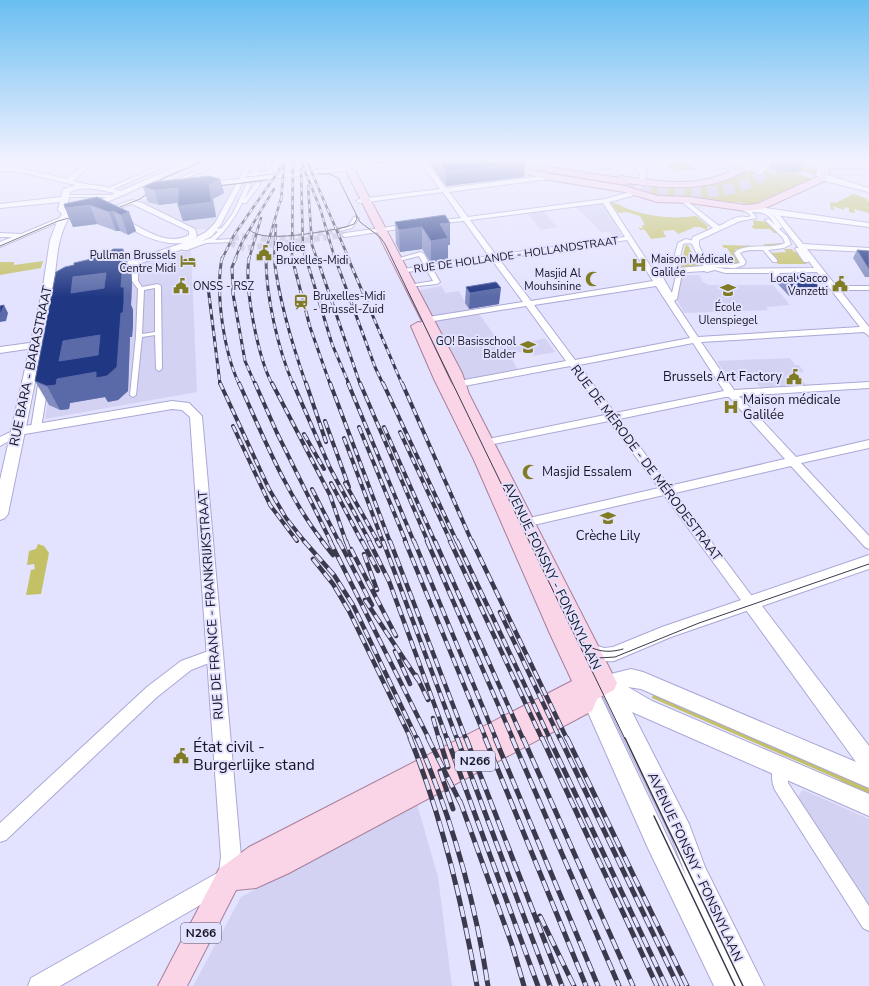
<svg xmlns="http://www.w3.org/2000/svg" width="869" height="986" viewBox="0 0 869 986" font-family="'Nunito Sans',sans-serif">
  <rect width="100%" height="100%" fill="#e3e2ff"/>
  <!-- built -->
  <path fill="#d3d2f3" d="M235,186L213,226L206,230L194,229L141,202L152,196Z
    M600,204H603L622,236L614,237L609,232H601L576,207Z
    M543,211L557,227L541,230L528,214Z
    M191,250L197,392L45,419L65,290L126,266Z
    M681,275H699L703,282L709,285H773L790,305L766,307L768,310L684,313L676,298Z
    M442,286L445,293L459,291L470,311L433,318L415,291Z
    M479,314L501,344L530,342L545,338L555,352L534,356L530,350L509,354L518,370L463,381L431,320Z
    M790,358L795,365H799L804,372H797L806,385L760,387L756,382L748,383L745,378L729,379L717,361Z
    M803,790L869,819V909L796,799Z
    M417,804L438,877L452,986H193L241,897Z"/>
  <!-- green -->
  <path fill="#c3c066" d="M684,162L695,169L676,172L665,165Z
    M803,163L817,170L815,175L804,171L796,173L812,179L750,206L740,202L725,203L689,197H658L647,193L649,192L646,188L647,184L692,185L745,169L758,173L768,168L785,172Z
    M853,194L868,199L866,200L869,201V213L854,209L855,213L849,212V208L845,207L844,210L833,206L834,210H831L830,202L836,203Z
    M610,202C618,203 626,209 634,211C654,217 675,219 696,216L708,226L707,229H710L707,230L700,227H692L693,228L678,234L674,230L663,231L666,237L651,239L645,230H640L638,227L643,229L642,225H645L640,216L626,212L618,213Z
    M753,220L766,222L778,233H774L770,229H755L751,227L754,225Z
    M786,243L762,249H736L734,252L741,259V264L727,265L725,261H735L727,248H724L722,245L765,246L764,244Z
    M685,245H692H688L696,262L702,263H697L699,267L681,268L685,246H687Z
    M784,249H792L794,252H798L807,264H778L770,253L786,252Z
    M43,261L41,268L0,275V262H14V265Z
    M38,544L44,546L49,553L41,594L26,595L31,570L35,569L34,564L27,565L29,551L36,549Z
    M654,690L863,781L869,790V800L838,779L652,698Z"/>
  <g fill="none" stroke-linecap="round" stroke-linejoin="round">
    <!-- minor-tunnel -->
    <path stroke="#c4c3de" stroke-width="6" stroke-dasharray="6 3.5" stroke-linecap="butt" d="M342,230L270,240L247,236L234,238L231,243L238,247L247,248L345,235"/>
    <!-- trunk-tunnel -->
    <path stroke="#c4c3de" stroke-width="11" stroke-dasharray="11 5.5" stroke-linecap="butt" d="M625,185C665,189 713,200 751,182C763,176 773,167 784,159"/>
    <defs>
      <path id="pedestrian" d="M260,159H268L273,173L253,176H244V174L252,173ZM264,159L268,171L257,172Z
        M757,159H767L757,161Z
        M777,159H782L768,167L761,174H757V172L764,165Z
        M753,162L760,164L750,171H746V169L754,164Z
        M257,182L261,183L246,203H242C235,217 227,230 215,240L231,239L233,240V242L206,243L187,250H183V248L211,238L218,232L214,230L222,228L233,213L247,183L251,184L245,198Z
        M65,195H109L111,196L109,197H67L65,196Z
        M747,209H763L771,212L782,227L779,229L787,236L791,244L784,248L768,250L777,260V262H773L763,250C755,250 746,249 740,253L746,262L744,265L735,268L709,267V265L711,264H735L740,263L734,253C744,242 770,250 785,243L783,238L765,220L769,219L775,225C769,214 764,212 752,212L756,217V218L745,220V218L751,216L747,212L742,211Z
        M686,239L697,242C693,245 688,242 683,244L678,265L681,269L676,270L672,265L678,243Z
        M796,248H800L809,261L808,262H804L795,249Z
        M421,252L424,254L440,282L437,284L408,287V285L433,281L419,256L399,261L396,259Z
        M135,271L138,273V281L142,287L158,284L161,286L162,369L159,371L156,369L155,335L142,337L136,395L133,397L130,395L136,336L138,289L132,281V273ZM155,288V332L142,334L144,290Z
        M679,271L682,273L677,299L674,301L671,299L655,275L658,273ZM676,275L672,293L662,276Z"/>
      <path id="minor" d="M10,159H20L6,163L2,167L20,168L67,179L90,159H96L73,181L90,185L91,186L88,188L20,172L0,171V163Z
        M175,159H182L109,191L104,190Z
        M223,159H230L169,186L164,185Z
        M249,159H255L245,178L404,160L427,163L446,188L549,175L552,177L549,179L449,192L468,217L605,199L637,190V192L632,196L609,202L653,270L703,266L691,242L693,237L713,228L681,201V199L683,198L719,226C728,222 741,212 750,219L740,221L699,240V246L710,266L725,269L814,268L772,213L775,211L777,212L803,244L869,248V252L807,249L836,286H869V290H840L869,327V336L864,332L701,342L734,390L869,382V388L739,396L796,457L869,440V448L801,463L869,536V549L865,547L791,466L675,493L754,599L756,603L754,607L750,608L746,607L664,495L525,527L521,526L519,523L521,520L525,519L659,488L609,421L494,444L491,445L488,453H480L479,450L483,440L488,439L605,415L570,366L459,387L456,386L454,384L459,381L566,361L526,306L434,321L425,328H419V324L428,317L523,302L492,260L400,273V269H403L489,256L464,221L433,224L432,223L435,221L461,218L443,192L359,203L356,201L359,199L440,189L423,166L404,164L243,182L221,224L212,236L195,245L117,271H111V267L189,241L206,232L215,223L237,183L207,186L204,184L207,182L239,179ZM603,203L625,237L496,255L470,220ZM627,240L653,281L531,301L499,259ZM715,270L725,273H771L777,281H824L860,327L698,337L656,274L704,271L707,272ZM817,272L821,277H782L779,273ZM656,286L690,338L575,360L534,305ZM693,343L724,391L615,413L579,365ZM725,397H729L785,459L669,486L619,419Z
        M589,159H595L604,165L645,159H658L603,169Z
        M696,159H704L740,171L735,172Z
        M132,200L142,203L195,229L197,236C178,254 135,235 119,220L124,219C144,229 167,247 189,235V231L132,204L105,213L102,211Z
        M84,212L86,213V215L61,221L0,247V242L12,237H0V233L21,234L57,219Z
        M354,217L359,218L352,228L340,231V229L348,226Z
        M410,224L412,225V227L345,237L341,235L345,233Z
        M37,342L40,343V347L0,353V347Z
        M44,376L49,379L41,428L36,431L31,428L39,379Z
        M19,428L24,431L23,433L0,446V437Z
        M214,649L219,651L221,655L219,659L191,670L157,697L6,840L0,842V823L147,687L181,661Z
        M780,759L785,762L788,767V783L869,906V931L863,928L775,790C771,782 771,770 775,762Z"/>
      <path id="tertiary" d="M625,159H632L647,170L644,183H638L640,173Z
        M826,164H869V168H825L824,174L869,188V192L821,180L816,175L818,167Z
        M80,184L102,186L128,193L124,195C106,192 87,184 70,192L66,210L70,214L66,221H63L59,219L62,214L58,210L60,202L0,208V204L61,197L63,189Z
        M752,206L869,223V227L775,215L752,210Z
        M172,401L189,403L202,416L241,857L238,878L235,885L60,986H28L31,978L219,872L221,857L190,417L182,410L172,409L19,435L13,431L19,427Z
        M750,597L755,598L757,603L755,608L671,637L614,661C602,662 593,659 582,655L580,650L582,645L588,643L604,648L613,647L662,627Z"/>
      <path id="secondary" d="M194,159H204L89,210H83L81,208Z
        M63,216L68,219C55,243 57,270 52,296C38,369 23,441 8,514L5,518L0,520V480L42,293L50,240L58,219Z
        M869,555V569L762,606L869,746V788L641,689L628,687L652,701L869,794V816L632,712L689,824L705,867L764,986H714L647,846L579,692L582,686L589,683L596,686L687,878L671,836L597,683L599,677L631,669L643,672L856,762L741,603L744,598Z"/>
      <path id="primary" d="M340,159H349L462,373L469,394L617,683L614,690L597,699L592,711L289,873L256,888L236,890L187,986H158L219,869L249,847L572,681L551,636L474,460L434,379L411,326L418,322L423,323ZM428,334L448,373L453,387Z
        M456,159H476L516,165L550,174L625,186L658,196L690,197L745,205L757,204L819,176L821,168L797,161L796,159H810L821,162V159H829L831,166L827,180L763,209L745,211L690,203L657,202L624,192L549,180L515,171L461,162Z
        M750,159H761C757,164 751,166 746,170C708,194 662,188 620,182L615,179L620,176C654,181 694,188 726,173C735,169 742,164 750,159Z"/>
      <path id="trunk" d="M498,159L626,179L631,182L626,185L501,164L496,161Z"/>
    </defs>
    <!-- pedestrian casing -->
    <use href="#pedestrian" stroke="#aaa8d6" stroke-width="2"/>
    <!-- minor casing -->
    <use href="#minor" stroke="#aaa8d6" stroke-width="2"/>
    <!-- tertiary casing -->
    <use href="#tertiary" stroke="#aaa8d6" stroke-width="2"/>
    <!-- secondary casing -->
    <use href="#secondary" stroke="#aaa8d6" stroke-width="2"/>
    <!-- primary casing -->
    <use href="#primary" stroke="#a77f98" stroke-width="2"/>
    <!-- trunk casing -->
    <use href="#trunk" stroke="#a77f98" stroke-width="2"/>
    <!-- pedestrian -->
    <use href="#pedestrian" fill="#fff" fill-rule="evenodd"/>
    <!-- minor -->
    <use href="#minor" fill="#fff" fill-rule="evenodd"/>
    <!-- tertiary -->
    <use href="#tertiary" fill="#fff" fill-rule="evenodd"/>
    <!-- secondary -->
    <use href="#secondary" fill="#fff" fill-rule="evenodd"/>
    <!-- primary -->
    <use href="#primary" fill="#fad4e7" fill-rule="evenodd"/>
    <!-- trunk -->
    <use href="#trunk" fill="#f8c6df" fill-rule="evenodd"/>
    <!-- tram-far1 -->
    <path stroke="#3b3a4d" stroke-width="1" d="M318,174H330L338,178L360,222L380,237L385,244L625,739
      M211,187L267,180
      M110,211L140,199L148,193L156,183L164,178L209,159
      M251,226L250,230C262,244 327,231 346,227L354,224L357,219L356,215
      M0,246L58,221L80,215
      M579,639C592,651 606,654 623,649
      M584,651L598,658L615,657L699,623L869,564"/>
    <!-- tram -->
    <path stroke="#3b3a4d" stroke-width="1.5" d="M625,738L743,986
      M654,816L735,986"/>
    <defs>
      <path id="rail-far4" d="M300,159L320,208L335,259
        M306,159L349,259
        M301,169L303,249L306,259
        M277,175L284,159
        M308,186L312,245L317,259
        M281,201L284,165
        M222,259L234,235L278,172
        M235,259L242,242L274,189
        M249,259L261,218
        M266,259L267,246L282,195
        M274,259L276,225
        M292,259L293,159"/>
      <path id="rail-far3" d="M222,258C215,293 224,352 239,384
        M236,258L232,267L233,294L245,361L255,384
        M249,258C244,288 258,357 272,384
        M266,258C266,297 278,349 293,384
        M274,258C279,301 292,344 306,384
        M292,258L310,327L330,384
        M306,258L332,344L349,384
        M317,258L360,384
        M335,258L375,367L383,384
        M348,258L402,384
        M208,287L220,384"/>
      <path id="rail-far2" d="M220,383L269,489L286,518L305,542
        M239,383C264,438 286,494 323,542
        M255,383L277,433L331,542
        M272,383L330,495L346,542
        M293,383L330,468L370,542
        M306,383L326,442
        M330,383L390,542
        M348,383L414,542
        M360,383L428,542
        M383,383L457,542
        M402,383L472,542
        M325,421L349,487
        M233,426L270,505L297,541
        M359,427L406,542
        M384,427L435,542
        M400,432L451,542
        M304,434L324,469
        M344,438L383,542
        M331,483L362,542
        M345,483L378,542
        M312,489L339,542"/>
      <path id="rail-far1" d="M304,541L334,575L353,605L417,739
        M322,541L333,555
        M330,541L429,739
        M339,541L372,605
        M346,541L351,555
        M362,541L378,571
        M369,541L389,581L447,739
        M377,541L380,546
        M383,541L457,739
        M390,541L466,739
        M405,541L486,739
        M414,541L496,739
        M427,541L513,739
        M435,541L523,739
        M450,541L542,739
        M457,541L550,739
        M472,541L567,739
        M351,549L396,636
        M364,554L377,590
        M313,559L333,584L349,611L411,739
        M365,600L418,680
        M500,612L560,739
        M395,651L410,684
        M416,675L428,700
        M433,718L439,739"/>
      <path id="rail" d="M410,738C442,817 462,902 477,986
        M417,738C452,818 475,900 488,986
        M428,738L462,806
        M439,738L448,767
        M447,738L538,986
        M457,738L550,986
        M466,738L562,986
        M485,738L586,986
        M495,738L598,986
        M512,738L619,986
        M523,738L633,986
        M542,738L657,986
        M549,738L666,986
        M560,738L678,986
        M567,738L687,986
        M440,771L453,809
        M460,801L512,945L524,986
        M540,916L574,986"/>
    </defs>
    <!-- rail-far4 casing -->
    <use href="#rail-far4" stroke="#3b3a4d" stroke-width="2.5"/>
    <!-- rail-far3 casing -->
    <use href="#rail-far3" stroke="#3b3a4d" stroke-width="3"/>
    <!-- rail-far2 casing -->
    <use href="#rail-far2" stroke="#3b3a4d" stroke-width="4"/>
    <!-- rail-far1 casing -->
    <use href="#rail-far1" stroke="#3b3a4d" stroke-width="4.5"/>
    <!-- rail casing -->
    <use href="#rail" stroke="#3b3a4d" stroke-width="5"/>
    <!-- rail-far4 -->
    <use href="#rail-far4" stroke="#e3e2ff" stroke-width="1.5" stroke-dasharray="4.5" stroke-linecap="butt"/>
    <!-- rail-far3 -->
    <use href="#rail-far3" stroke="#e3e2ff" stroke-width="2" stroke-dasharray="5.5" stroke-linecap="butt"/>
    <!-- rail-far2 -->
    <use href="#rail-far2" stroke="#e3e2ff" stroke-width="2.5" stroke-dasharray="7" stroke-linecap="butt"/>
    <!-- rail-far1 -->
    <use href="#rail-far1" stroke="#e3e2ff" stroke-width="3" stroke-dasharray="9" stroke-linecap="butt"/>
    <!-- rail -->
    <use href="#rail" stroke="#e3e2ff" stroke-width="3.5" stroke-dasharray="11" stroke-linecap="butt"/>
  </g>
  <!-- wall -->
  <path fill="#828cc1" d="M427,159H510L524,177L446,186L427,160Z
    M773,159L804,163L800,172H783L769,168Z
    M220,179L224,193L213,199L216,217L183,221L178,206V203L159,205L148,202L143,187Z
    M97,197L129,212L136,231L128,235L120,231H116L97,224L73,227L65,208Z
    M395,222L450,223V245H448V261L431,263L422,249L400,252L396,244Z
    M857,250L869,251V277H865L853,258Z
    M106,255L131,272L132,283L131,305L133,310V325L132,337H130L128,391L118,400L108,402L105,397L70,403L69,409L60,410L49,405L35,381L74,265Z
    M782,276L819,287L815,295L811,296H789L778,284Z
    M466,287L499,304L469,309L465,303Z"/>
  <!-- shaded-wall -->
  <path fill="#5a6aa8" d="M525,163L524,177L446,186V171Z
    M220,179L224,193L213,199L216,217L183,221L178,206L209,185Z
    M178,188L182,202L159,205L154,190Z
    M90,205L97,224L73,227L65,208Z
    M113,211L120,231H116L109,212Z
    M129,212L136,231L128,235L121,215Z
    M450,223V245H448V261L431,263V241L440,224Z
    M422,227V249L400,252L399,230Z
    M123,249L131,272L132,283L131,305L133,310V325L132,337H130L128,391L118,400L108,402L105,397L70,403L69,409L60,410L47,386L63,341L100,335L96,372L121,287Z
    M106,273L115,296L71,293L73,277Z
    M819,287L815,295L811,296L815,288Z
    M501,288L499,304L469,309L470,293Z
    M4,305L8,313L6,321L0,322V313Z"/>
  <!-- building -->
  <path fill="#203783" stroke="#5a6aa8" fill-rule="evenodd" d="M437,159H510L525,161V163L446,171Z
    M773,159H799L804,160V163L787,162Z
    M209,176L220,179L209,185L212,202L178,206V188L154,190L143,187L154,182Z
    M97,197L129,212L121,215L113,211L109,212L90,205L65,208L64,204Z
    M445,215L450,223L440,224L448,238L431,241L422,227L399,230L395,222Z
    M113,249H123V261L121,287H124V302L123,313H121L117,367L107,376L96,378V372L57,379L56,385L47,386L35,381L56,272L65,267L74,265V263L91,259L92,257L106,255ZM106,273L104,288L71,293L73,277ZM100,335L98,355L59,361L63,341Z
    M857,250L869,251V269Z
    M782,276H810L819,287L815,288H792Z
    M496,282L501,288L470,293L466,287Z
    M4,305L1,313H0V306Z"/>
  <!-- sky -->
  <linearGradient id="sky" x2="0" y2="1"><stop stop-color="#69bef1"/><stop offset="0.54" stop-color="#f2f2ff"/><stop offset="1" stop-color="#f2f2ff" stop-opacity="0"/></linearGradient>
  <rect width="869" height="297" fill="url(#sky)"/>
  <!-- icons -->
  <defs>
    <symbol id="civic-bare" viewBox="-9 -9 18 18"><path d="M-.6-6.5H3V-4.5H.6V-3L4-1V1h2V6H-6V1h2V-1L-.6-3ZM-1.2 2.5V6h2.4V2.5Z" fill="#807c24" stroke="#e3e2ff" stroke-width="2.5" paint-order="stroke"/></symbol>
    <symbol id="hotel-bare" viewBox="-9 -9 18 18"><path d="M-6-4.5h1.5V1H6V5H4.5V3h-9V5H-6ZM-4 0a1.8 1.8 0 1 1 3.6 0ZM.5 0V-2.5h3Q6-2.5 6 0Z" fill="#807c24" stroke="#e3e2ff" stroke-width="2.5" paint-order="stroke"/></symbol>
    <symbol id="hospital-bare" viewBox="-9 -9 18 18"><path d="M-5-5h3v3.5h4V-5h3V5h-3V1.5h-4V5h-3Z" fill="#807c24" stroke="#e3e2ff" stroke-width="2.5" paint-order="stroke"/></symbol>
    <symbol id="mosque-bare" viewBox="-9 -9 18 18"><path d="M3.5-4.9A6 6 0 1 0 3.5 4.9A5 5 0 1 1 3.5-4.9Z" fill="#807c24" stroke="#e3e2ff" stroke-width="2.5" paint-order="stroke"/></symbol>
    <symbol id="school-bare" viewBox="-9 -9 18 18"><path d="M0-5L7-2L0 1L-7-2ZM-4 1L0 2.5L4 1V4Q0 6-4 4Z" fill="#807c24" stroke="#e3e2ff" stroke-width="2.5" paint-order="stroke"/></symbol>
    <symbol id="station-bare" viewBox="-9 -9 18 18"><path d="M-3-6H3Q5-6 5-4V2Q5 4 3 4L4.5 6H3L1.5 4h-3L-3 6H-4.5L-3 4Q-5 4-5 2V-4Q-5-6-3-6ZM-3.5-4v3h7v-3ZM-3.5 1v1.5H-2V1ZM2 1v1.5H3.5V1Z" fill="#807c24" stroke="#e3e2ff" stroke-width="2.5" paint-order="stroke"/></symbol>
  </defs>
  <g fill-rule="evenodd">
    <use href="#civic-bare" x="253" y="242" width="22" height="22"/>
    <use href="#hotel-bare" x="177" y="250" width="22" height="22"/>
    <use href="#hospital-bare" x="628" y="254" width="22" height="22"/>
    <use href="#mosque-bare" x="582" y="268" width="22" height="22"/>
    <use href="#civic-bare" x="829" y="273" width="22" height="22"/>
    <use href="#civic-bare" x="170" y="275" width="22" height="22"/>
    <use href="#school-bare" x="717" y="279" width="22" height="22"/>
    <use href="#station-bare" x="290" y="291" width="22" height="22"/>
    <use href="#school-bare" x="517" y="336" width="22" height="22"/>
    <use href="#civic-bare" x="783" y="366" width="22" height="22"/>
    <use href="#hospital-bare" x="720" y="396" width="22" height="22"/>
    <use href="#mosque-bare" x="519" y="461" width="22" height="22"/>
    <use href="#school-bare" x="597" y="507" width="22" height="22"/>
    <use href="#civic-bare" x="170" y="745" width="22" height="22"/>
  </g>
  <g text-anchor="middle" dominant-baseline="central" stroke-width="4" stroke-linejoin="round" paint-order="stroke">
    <!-- far-poi labels -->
    <g font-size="11" fill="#151424" stroke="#e3e2ff" text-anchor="start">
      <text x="276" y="247">Police<tspan x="276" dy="13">Bruxelles-Midi</tspan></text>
      <text x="176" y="255" text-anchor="end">Pullman Brussels<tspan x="176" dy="13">Centre Midi</tspan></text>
      <text x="651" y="259">Maison Médicale<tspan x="651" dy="13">Galilée</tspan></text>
      <text x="581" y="273" text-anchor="end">Masjid Al<tspan x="581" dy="13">Mouhsinine</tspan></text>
      <text x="828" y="278" text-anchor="end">Local Sacco<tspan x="828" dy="13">Vanzetti</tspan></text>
      <text x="193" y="286">ONSS - RSZ</text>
      <text x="313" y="296">Bruxelles-Midi<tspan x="313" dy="13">- Brussel-Zuid</tspan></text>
      <text x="728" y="307" text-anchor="middle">École<tspan x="728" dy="13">Ulenspiegel</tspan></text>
      <text x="516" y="341" text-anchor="end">GO! Basisschool<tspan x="516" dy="13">Balder</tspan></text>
    </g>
    <!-- far-street labels -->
    <g font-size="11" fill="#151424" stroke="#e3e2ff">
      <text transform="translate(516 255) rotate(-8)">RUE DE HOLLANDE - HOLLANDSTRAAT</text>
    </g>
    <!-- shield labels -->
    <g fill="#e3e2ff" stroke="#535266" stroke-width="1">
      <rect x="455" y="751" width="40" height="20" rx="3"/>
      <rect x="181" y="923" width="40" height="20" rx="3"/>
    </g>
    <g font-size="12" font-weight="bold" fill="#151424">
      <text x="475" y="761">N266</text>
      <text x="201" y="933">N266</text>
    </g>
    <!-- street labels -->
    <g font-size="13" fill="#151424" stroke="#e3e2ff">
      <text transform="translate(31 366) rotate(-78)">RUE BARA - BARASTRAAT</text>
      <text transform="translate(646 463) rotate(53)">RUE DE MÉRODE - DE MÉRODESTRAAT</text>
      <text transform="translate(552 576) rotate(64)">AVENUE FONSNY - FONSNYLAAN</text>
      <text transform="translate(211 605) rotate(-94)">RUE DE FRANCE - FRANKRIJKSTRAAT</text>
      <text transform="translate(695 867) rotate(65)">AVENUE FONSNY - FONSNYLAAN</text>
    </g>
    <!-- poi labels -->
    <g font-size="13" fill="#151424" stroke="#e3e2ff" text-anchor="start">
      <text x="782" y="377" text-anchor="end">Brussels Art Factory</text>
      <text x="743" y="400">Maison médicale<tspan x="743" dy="15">Galilée</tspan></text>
      <text x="542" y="472">Masjid Essalem</text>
      <text x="608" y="536" text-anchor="middle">Crèche Lily</text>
    </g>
    <!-- near-poi labels -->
    <g font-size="16" fill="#151424" stroke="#e3e2ff" text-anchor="start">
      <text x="193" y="747">État civil -<tspan x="193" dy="18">Burgerlijke stand</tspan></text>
    </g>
  </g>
</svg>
